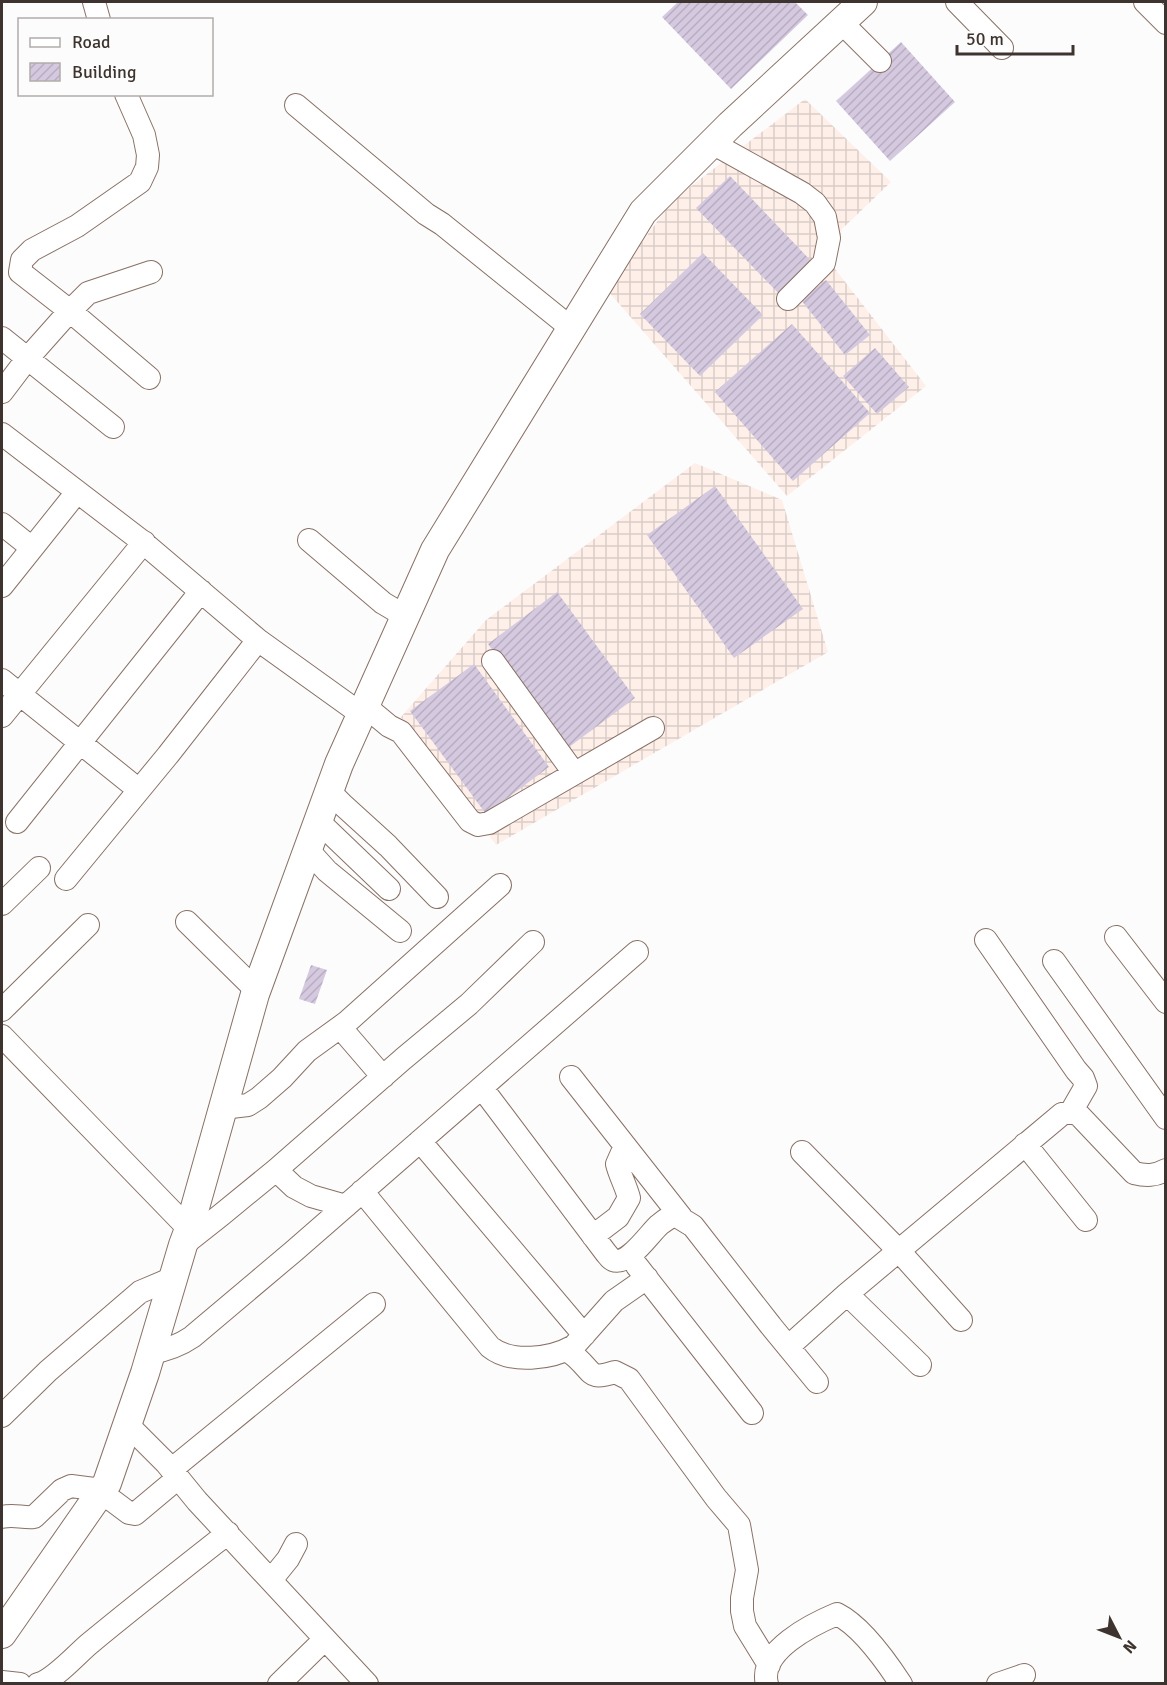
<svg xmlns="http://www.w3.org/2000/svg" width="1167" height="1685" viewBox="0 0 1167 1685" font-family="Signika,sans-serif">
  <defs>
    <pattern id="industrial-grid" width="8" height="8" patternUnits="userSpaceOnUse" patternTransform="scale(1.5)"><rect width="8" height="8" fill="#feefe9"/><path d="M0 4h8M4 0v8" fill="none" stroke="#dbcec8"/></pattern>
    <pattern id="building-hatch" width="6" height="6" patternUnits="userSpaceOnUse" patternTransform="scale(1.5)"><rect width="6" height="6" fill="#d5c9e0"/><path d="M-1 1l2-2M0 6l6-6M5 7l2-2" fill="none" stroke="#b8adc0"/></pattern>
  </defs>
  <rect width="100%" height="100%" fill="#fcfcfc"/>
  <!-- industrial -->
  <path fill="url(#industrial-grid)" d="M805,99L891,182L842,229L832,265L926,386L787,496L607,290L673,200Z
    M695,463L782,500L828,652L496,845L401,717L486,620Z"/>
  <!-- building -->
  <path fill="url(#building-hatch)" d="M678,2H795L808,15L731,89L662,17Z
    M901,42L955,102L890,161L836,101Z
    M730,176L814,264L781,296L696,208Z
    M703,253L763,315L700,376L640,314Z
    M826,280L870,335L845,355L801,300Z
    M792,324L870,413L793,481L715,392Z
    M875,348L909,387L877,414L843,376Z
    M715,486L803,609L734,658L647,535Z
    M557,592L635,698L565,750L488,644Z
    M474,664L549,767L486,814L410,711Z
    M311,965L327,970L315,1004L299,999Z"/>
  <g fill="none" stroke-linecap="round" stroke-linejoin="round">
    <defs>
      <path id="minor" d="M94,2L99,20
        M957,2L1002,48
        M1145,2L1166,23
        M841,22L880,61
        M126,94L144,135L148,155L147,167L140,182L77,226L32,250L22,260L20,272L70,311L149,378
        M296,105L426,214L442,224L571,328
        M712,143L802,193L815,203L825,217L829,238L824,263L788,299
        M2,338L113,427
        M2,392L27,359L67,314L88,293L151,272
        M2,434L139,539L258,640L361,714
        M2,524L32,548
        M309,540L383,603L405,616
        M2,586L77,492
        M493,661L574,773
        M2,680L139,790
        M365,706L389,726L401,732L470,821L478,825L489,823L653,728
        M2,716L144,542
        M329,791L344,806L388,846L437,897
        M318,821L389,889
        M17,822L201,591
        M308,850L327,871L400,931
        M66,879L168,755L258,640
        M2,904L39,868
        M187,922L256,990
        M1116,937L1166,1002
        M986,940L1076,1070L1083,1078L1086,1086L1071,1112
        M1054,961L1166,1118
        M2,1010L88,925
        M340,1027L383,1077
        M2,1036L189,1229
        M571,1077L681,1217
        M482,1088L606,1253C608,1255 610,1259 613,1260C628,1266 649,1234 659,1225C664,1221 669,1217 675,1215L693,1226L771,1326L817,1382
        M222,1108L248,1105L259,1098L282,1078L307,1051L347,1022L500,885
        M420,1141L584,1335
        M1025,1144L1086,1220
        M802,1152L899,1251L961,1320
        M276,1170L294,1187L311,1196L346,1206
        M362,1191L490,1347C511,1364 551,1359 574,1346L614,1301L647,1278
        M593,1236L618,1217L629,1198C626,1186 620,1176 617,1164L625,1146
        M183,1245L221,1215L276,1170L403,1059L469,1004L533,942
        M637,1266L752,1413
        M847,1294L920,1365
        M788,1347L847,1294L1062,1114L1071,1112L1079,1115L1134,1173C1146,1176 1155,1176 1166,1170
        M567,1350C571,1353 575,1356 578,1359C594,1374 590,1380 615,1372L629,1379L716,1498L739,1525L747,1570L742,1598V1611L745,1626L769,1665
        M151,1353C167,1350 179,1346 192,1337L294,1251L637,952
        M2,1416L48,1371L140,1292L173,1278
        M127,1424L166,1463L197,1501L367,1684
        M172,1469L374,1304
        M99,1494L113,1501L129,1513L135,1514L178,1478
        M2,1517C13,1514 22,1518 34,1517L62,1490L71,1486L102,1490
        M271,1580L288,1559L296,1544
        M2,1682L20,1684
        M38,1684C53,1681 77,1654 89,1644C135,1606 181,1570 228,1533
        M279,1684L325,1639
        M767,1684C758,1651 813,1624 837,1614C861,1626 886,1661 901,1684
        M998,1684L1024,1675"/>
      <path id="major" d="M2,1634L107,1483L145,1373L183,1245L189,1229L255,994L339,764L435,550L643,212L730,125L863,2"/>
    </defs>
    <!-- minor casing -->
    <use href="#minor" stroke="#897166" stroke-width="24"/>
    <!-- major casing -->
    <use href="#major" stroke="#897166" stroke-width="30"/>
    <!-- minor -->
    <use href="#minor" stroke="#fff" stroke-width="22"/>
    <!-- major -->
    <use href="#major" stroke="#fff" stroke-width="28"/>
  </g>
  <!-- border -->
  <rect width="1167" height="1685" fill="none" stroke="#3e342f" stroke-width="6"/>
  <!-- legend -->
  <rect x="18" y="18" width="195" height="78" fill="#fcfcfc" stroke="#b0acaa" stroke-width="1.5"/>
  <rect x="30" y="38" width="30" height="9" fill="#ffffff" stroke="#b0acaa" stroke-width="1.5"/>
  <text x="72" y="48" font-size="18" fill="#3e342f">Road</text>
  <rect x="30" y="63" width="30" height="18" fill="url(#building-hatch)" stroke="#b0acaa" stroke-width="1.5"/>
  <text x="72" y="78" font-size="18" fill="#3e342f">Building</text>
  <!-- north arrow -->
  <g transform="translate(1119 1637) rotate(132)" stroke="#fcfcfc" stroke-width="4.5" paint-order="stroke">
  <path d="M0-4.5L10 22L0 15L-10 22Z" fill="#3e342f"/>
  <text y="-9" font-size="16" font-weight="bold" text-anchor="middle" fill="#3e342f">N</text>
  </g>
  <!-- scale -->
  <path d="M957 45v9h116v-9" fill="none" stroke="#3e342f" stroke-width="3"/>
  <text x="966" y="45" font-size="18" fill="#3e342f" stroke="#fcfcfc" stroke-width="4.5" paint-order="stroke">50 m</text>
</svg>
